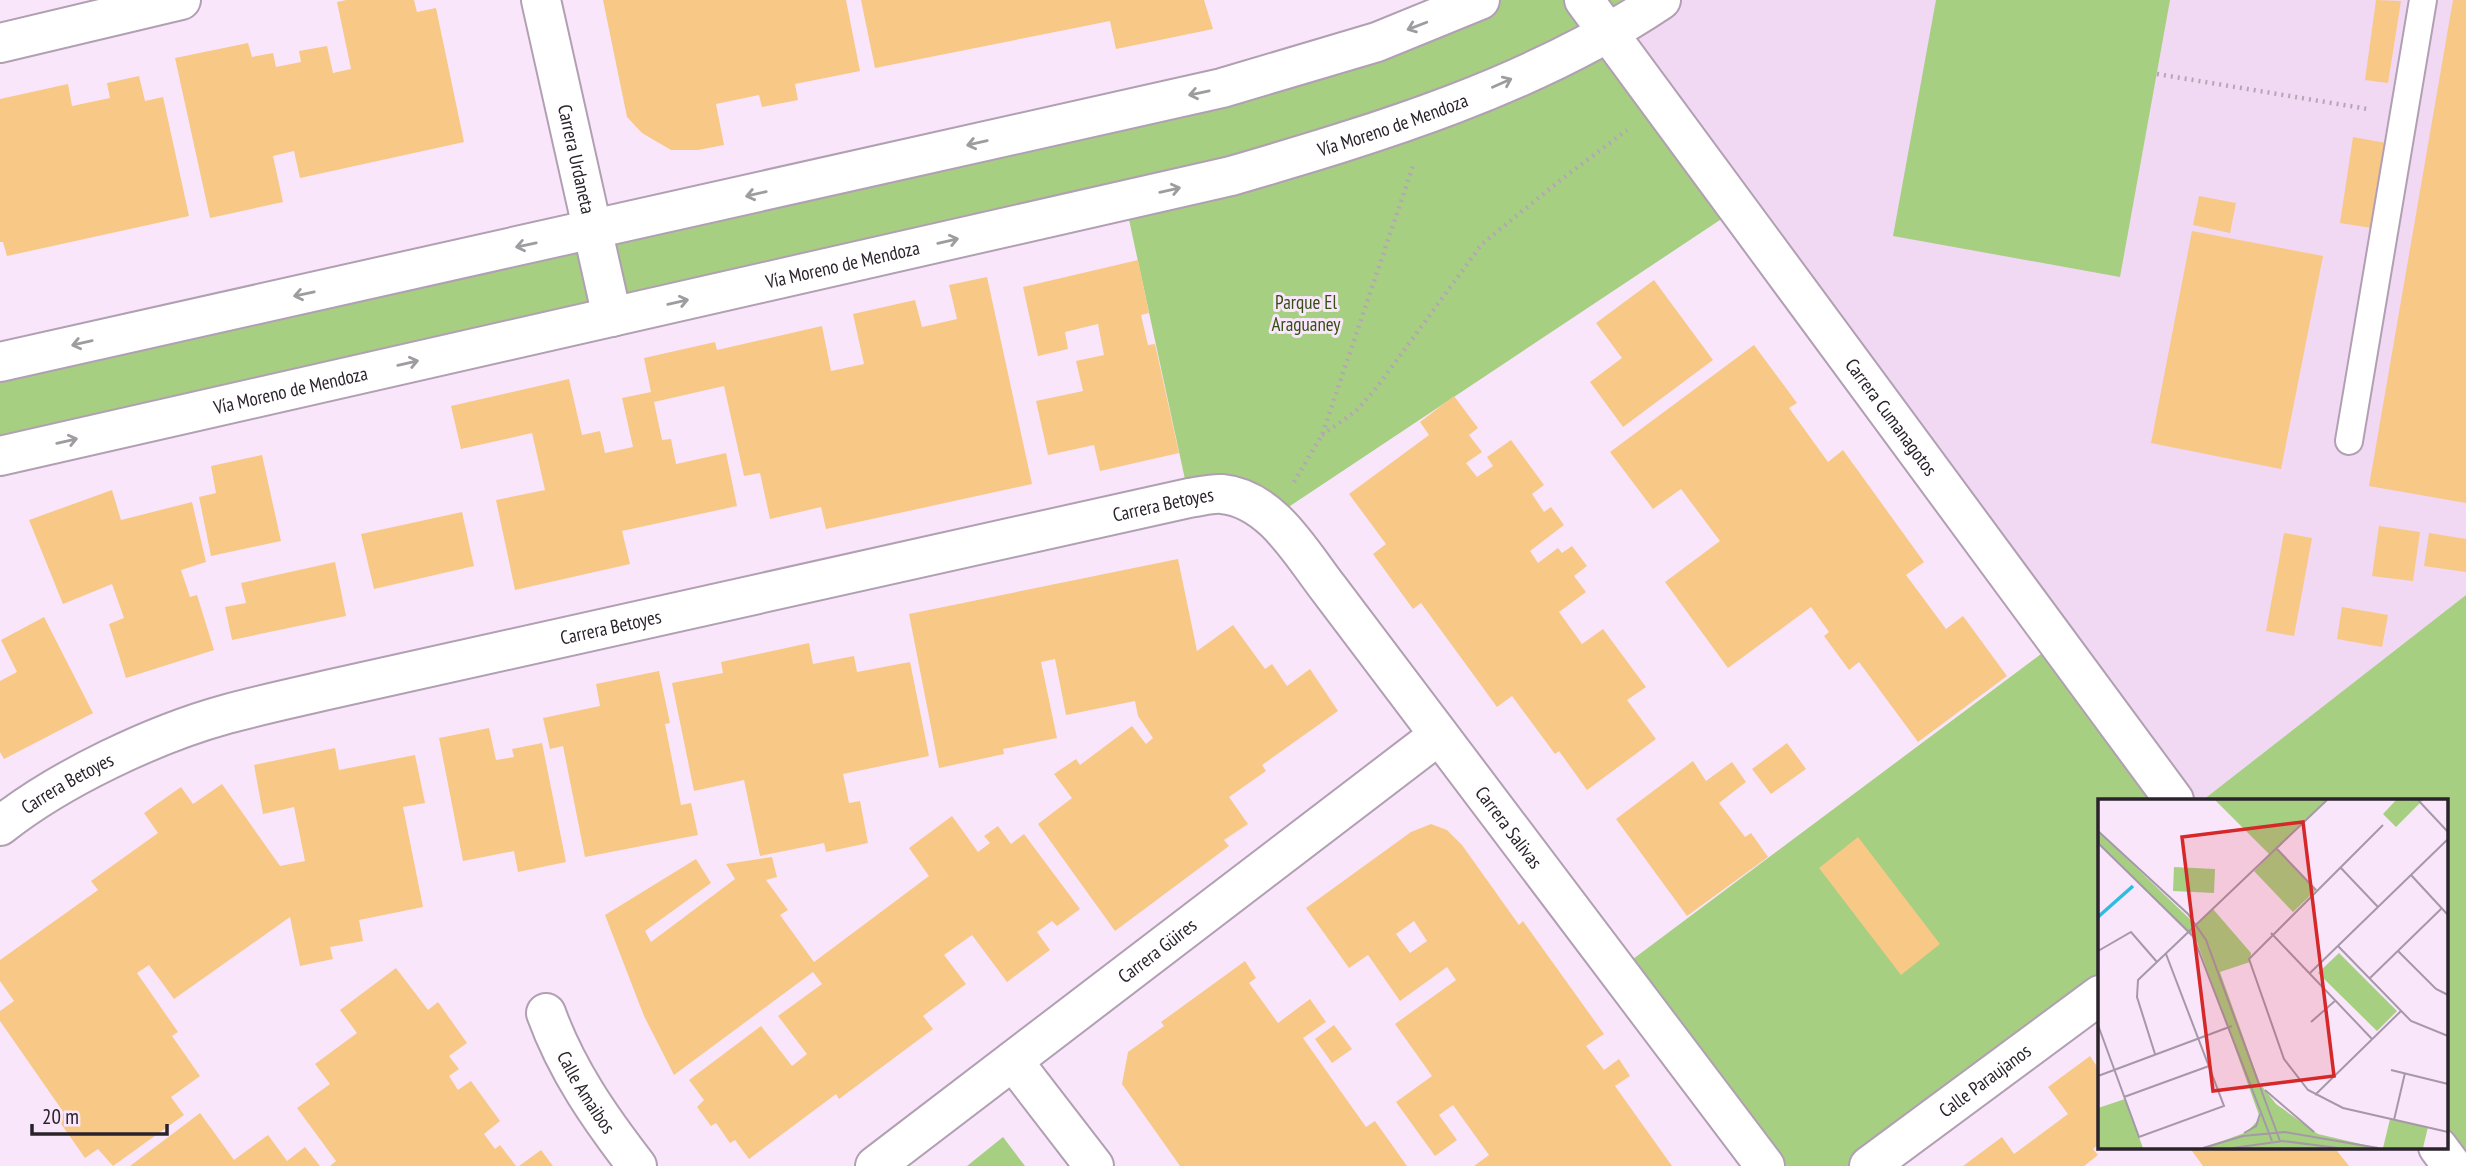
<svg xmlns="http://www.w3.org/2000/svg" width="2466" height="1166" viewBox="0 0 2466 1166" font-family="'PT Sans Narrow',sans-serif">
  <rect width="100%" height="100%" fill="#f9e6fb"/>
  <!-- built -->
  <path fill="#f1d8f3" d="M1675,0H2466V595L2203,800H2187L1617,35Z"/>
  <!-- green -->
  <path fill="#a6cf82" d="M1480,0H1661L1608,32L1738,208L1272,518L1189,498L1125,201L0,462V362L735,199Z
    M1936,0H2170L2120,277L1893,236Z
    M2466,595V1166L2447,1147V800H2203Z
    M2057,642L2174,800H2100V995L1869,1166H1765L1617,971Z
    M1003,1137L1025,1166H967Z"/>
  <!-- building -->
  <path fill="#f8c886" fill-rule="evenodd" d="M346,0H414L417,12L436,8L464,142L300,178L294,151L273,156L283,202L210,218L175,58L248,43L252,57L273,53L276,67L301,62L299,51L327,46L333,73L351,69L337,2Z
    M603,0H846L860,71L795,84L798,100L762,107L759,95L716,104L724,145L698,150H671L642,133L627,117Z
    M861,0H1204L1213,29L1116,49L1110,21L875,68Z
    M2376,0L2401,1L2388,83L2365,80Z
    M2453,0H2466V503L2369,486Z
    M139,76L145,101L163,97L189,216L7,256L3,242H0V99L68,84L72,106L110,98L107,83Z
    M2353,137L2386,143L2372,228L2340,223Z
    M2199,196L2236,203L2230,233L2193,225Z
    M2192,231L2323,256L2281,469L2151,443Z
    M1138,260L1149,313L1141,315L1148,345L1155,344L1179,453L1100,471L1094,445L1048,455L1036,401L1083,391L1076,361L1104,355L1098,324L1065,332L1068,349L1038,356L1023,287Z
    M987,277L1032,484L826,529L821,507L770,519L760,473L744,476L724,386L654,402L662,440L671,439L676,464L726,453L737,506L622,531L630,564L515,590L496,500L545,490L532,433L461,449L451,406L569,379L582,435L600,431L605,453L633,447L622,398L651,392L644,358L715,342L717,350L822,326L831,371L864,364L853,314L915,300L922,327L957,319L949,285Z
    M1654,280L1713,360L1623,427L1590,382L1622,358L1596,323Z
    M1754,345L1797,403L1789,408L1828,462L1843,450L1924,562L1906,575L1946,629L1963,616L2007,676L1918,742L1859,662L1849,670L1824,636L1829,632L1811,607L1728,668L1665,582L1720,541L1681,489L1653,509L1610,452Z
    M1454,396L1478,428L1469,435L1482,452L1466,463L1477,477L1493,466L1487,457L1511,440L1544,485L1532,494L1544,512L1551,507L1564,525L1530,551L1538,563L1558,548L1562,553L1572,546L1587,566L1574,576L1586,592L1559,612L1582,644L1603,629L1646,687L1627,700L1656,739L1587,790L1559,751L1555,754L1512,696L1497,707L1421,603L1413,609L1373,554L1386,544L1349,494L1429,435L1420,422Z
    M262,455L281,541L211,556L199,497L216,493L211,466Z
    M112,490L121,520L192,502L206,562L181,570L190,597L197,595L214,650L126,678L109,624L124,618L112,584L63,604L29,520Z
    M462,512L474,566L374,589L361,534Z
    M2379,526L2420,532L2413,581L2372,576Z
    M2284,533L2312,538L2294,636L2266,631Z
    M2429,533L2466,539V572L2424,566Z
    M1178,559L1197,651L1233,625L1265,669L1272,664L1287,686L1310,669L1338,711L1262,765L1266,771L1229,797L1248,824L1224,840L1229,846L1115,931L1038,824L1072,798L1054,774L1076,759L1080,765L1132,726L1146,744L1153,738L1138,716L1135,701L1066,715L1055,659L1041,662L1057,738L1003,749L1004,754L939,768L909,614Z
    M335,562L346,616L232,640L225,607L246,603L241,583Z
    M2342,607L2388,615L2382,647L2337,639Z
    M44,617L93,713L4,759L0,752V681L17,672L1,640Z
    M809,643L813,664L854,656L857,672L910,662L929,756L843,774L849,803L860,801L868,843L826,852L824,843L760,856L744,780L694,791L672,683L723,673L721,662Z
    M659,671L670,723L665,724L681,805L691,803L698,835L585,857L563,746L550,749L543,718L600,706L596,684Z
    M489,728L496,760L514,757L512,749L542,743L566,862L518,872L514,851L463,861L439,738Z
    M1787,743L1806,769L1771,794L1752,769Z
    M335,748L339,770L415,755L425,803L403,807L423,907L359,920L363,941L330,947L333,959L300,966L290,917L174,999L149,965L137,973L178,1032L172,1036L200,1076L171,1097L184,1115L113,1166L98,1149L85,1158L57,1118L64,1113L0,1021V1011L14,1001L0,981V960L98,890L91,881L158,833L144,813L181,787L193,804L222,784L280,866L305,861L294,807L263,814L254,765Z
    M1693,761L1706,781L1732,762L1746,782L1719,803L1745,837L1751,833L1768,857L1687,916L1616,819Z
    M952,816L978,852L990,843L984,836L998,826L1011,844L1024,834L1080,909L1057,926L1052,921L1037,932L1050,950L1007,982L972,935L944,955L966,984L923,1016L933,1029L839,1099L836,1094L749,1159L735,1140L730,1143L716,1123L711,1126L697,1107L704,1100L689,1080L761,1026L792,1066L807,1054L778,1016L822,984L813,972L674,1075L644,1016L605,915L696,859L711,883L645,931L651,942L735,879L726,864L772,857L777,877L766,880L788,910L780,915L814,962L929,876L909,848Z
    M1431,824L1447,830L1462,845L1519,925L1523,921L1604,1034L1586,1046L1604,1070L1619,1059L1630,1076L1615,1086L1672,1166H1474L1489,1155L1453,1105L1439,1115L1457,1140L1435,1156L1396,1102L1432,1076L1395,1024L1456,980L1447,967L1400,1001L1368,955L1349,968L1306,908L1411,832ZM1414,921L1427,941L1410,953L1396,934Z
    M1858,837L1940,944L1901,975L1819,868Z
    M1245,961L1256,978L1249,983L1278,1023L1310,999L1326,1022L1303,1038L1366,1127L1375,1121L1407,1166H1180L1122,1084L1128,1052L1164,1026L1161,1022Z
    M396,968L428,1010L438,1002L467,1043L449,1056L459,1069L449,1076L458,1090L471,1081L500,1121L484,1134L495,1149L500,1145L516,1166H330L336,1161L297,1108L330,1084L315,1064L357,1033L340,1010Z
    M1334,1025L1352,1049L1332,1063L1315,1039Z
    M2090,1056L2100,1071V1143L2093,1149L2098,1155L2084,1166H1963L2002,1137L2014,1154L2068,1114L2048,1087Z
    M200,1113L234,1160L268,1135L287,1161L305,1147L320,1166H130Z
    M2189,1147H2334L2349,1166H2203Z
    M541,1150L553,1166H519Z"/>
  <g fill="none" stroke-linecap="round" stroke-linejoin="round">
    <defs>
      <path id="lane" d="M2349,441L2423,0"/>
      <g id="street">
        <path id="s1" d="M541,0L612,317"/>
        <path id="s2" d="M1584,0L2174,800"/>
        <path d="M0,43L181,0"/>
        <path d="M0,362L1222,88L1377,42L1480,0"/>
        <path id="s3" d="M0,456L1231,176C1379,133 1533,86 1661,0"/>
        <path id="s4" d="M0,826C59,779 154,734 227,714C260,705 293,698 327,690L1189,498C1199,497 1211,493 1222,494C1272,499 1301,553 1329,589L1765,1166"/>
        <path id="s5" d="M546,1013C567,1071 600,1118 637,1166"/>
        <path d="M1013,1061L1094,1166"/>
        <path d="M2438,1147L2452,1166"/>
        <path id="s6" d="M875,1166L1439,735"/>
        <path id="s7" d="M1869,1166L2100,995"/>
      </g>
    </defs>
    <!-- lane casing -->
    <use href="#lane" stroke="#b19fb2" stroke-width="30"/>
    <!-- street casing -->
    <use href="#street" stroke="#b19fb2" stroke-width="42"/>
    <!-- path -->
    <path stroke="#b5a6b7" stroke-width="4.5" stroke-dasharray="2 5" stroke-linecap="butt" d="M2157,74L2368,109
      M1322,435L1356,411L1377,387L1482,244L1558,182L1627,130
      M1294,482L1322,435L1414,163"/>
    <!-- lane -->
    <use href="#lane" stroke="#fff" stroke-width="26"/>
    <!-- street -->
    <use href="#street" stroke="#fff" stroke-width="38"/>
  </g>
  <!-- one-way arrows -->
  <defs><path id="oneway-shaft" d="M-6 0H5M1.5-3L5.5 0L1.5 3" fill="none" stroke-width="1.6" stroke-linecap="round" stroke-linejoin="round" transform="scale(1.75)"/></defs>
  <g stroke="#9f9ca0">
    <use href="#oneway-shaft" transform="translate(1417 26) rotate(159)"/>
    <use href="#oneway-shaft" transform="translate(1502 83) rotate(-24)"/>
    <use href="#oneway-shaft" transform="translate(1199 93) rotate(168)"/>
    <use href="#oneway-shaft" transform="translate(977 143) rotate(167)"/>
    <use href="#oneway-shaft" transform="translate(1170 190) rotate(-13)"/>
    <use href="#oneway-shaft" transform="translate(756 194) rotate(167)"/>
    <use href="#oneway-shaft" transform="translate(948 241) rotate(-13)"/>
    <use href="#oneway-shaft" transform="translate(526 245) rotate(168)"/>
    <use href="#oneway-shaft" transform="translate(304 294) rotate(168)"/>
    <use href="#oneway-shaft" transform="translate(678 302) rotate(-13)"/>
    <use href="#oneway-shaft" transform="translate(82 343) rotate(167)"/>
    <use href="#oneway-shaft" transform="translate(408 363) rotate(-13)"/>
    <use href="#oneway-shaft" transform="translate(67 441) rotate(-13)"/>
  </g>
  <g text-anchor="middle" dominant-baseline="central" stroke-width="6" stroke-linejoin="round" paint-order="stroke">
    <!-- street labels -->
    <g font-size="19" fill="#2a232b" stroke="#f9e6fb">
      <text stroke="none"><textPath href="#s3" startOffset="1432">Vía Moreno de Mendoza</textPath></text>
      <text stroke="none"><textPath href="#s1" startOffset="163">Carrera Urdaneta</textPath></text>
      <text stroke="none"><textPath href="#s3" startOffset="864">Vía Moreno de Mendoza</textPath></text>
      <text stroke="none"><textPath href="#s3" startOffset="298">Vía Moreno de Mendoza</textPath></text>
      <text stroke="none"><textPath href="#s2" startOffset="518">Carrera Cumanagotos</textPath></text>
      <text stroke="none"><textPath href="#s4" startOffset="1214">Carrera Betoyes</textPath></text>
      <text stroke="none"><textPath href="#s4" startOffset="648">Carrera Betoyes</textPath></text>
      <text stroke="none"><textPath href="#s4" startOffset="80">Carrera Betoyes</textPath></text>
      <text stroke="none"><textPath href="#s4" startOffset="1720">Carrera Salivas</textPath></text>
      <text stroke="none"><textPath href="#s6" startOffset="355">Carrera Güires</textPath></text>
      <text stroke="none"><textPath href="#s7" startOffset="144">Calle Paraujanos</textPath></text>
      <text stroke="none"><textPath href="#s5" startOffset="89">Calle Amaibos</textPath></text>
    </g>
    <!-- park labels -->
    <g font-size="19" fill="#334f13" stroke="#f9e6fb">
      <text x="1306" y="302">Parque El<tspan x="1306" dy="22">Araguaney</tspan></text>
    </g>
  </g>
  <!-- overview -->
  <g transform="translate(2098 799)">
    <rect width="350" height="350" fill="#f9e6fb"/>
    <path d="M117,1H229L179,50L218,91L195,113L156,72L172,56ZM298,1H325L298,28L285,15ZM0,32L98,126L115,110L153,154L152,163L122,173L162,285L178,305L220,335L280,349H105L149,333L162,319L99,143L0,44ZM76,68L117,70L116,94L75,92ZM241,154L299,212L279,232L220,174ZM27,300L45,349H0V309ZM292,320L330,328L325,349H285Z" fill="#a6cf82"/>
    <path fill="none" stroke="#30bbe0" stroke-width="3.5" d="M0,118L35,87"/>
    <path fill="none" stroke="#a698a8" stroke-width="2" d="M320,1L350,33M285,26L151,160L186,260L210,291L245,309L350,333M0,32L90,115L108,141L182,342M0,44L95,137L174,342M179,50L218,91M242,68L280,108M313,76L350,116M173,134L274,240M240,147L313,222L350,237M0,152L33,133L59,163M300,152L338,190L350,196M212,174L350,40M272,179L344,109M213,223L238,201M0,226L41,338L126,307L68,155M57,255L39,198L40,181L229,1M293,271L350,285M0,277L134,227M167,291L216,333M217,296L303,212M26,298L111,267M296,321L307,274M146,334L158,327L162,315M105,349L145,337L187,333L280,349M135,349L185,342L240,349"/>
    <path fill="#d62828" fill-opacity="0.15" stroke="#d62828" stroke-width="3.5" d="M205,23L236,277L115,292L84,38Z"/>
    <rect width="350" height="350" fill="none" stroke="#2a232b" stroke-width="3.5"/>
  </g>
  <!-- scale -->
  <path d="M32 1124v10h135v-10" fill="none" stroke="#2a232b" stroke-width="3.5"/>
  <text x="42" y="1124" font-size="21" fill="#2a232b" stroke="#f9e6fb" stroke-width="5" paint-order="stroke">20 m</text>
</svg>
